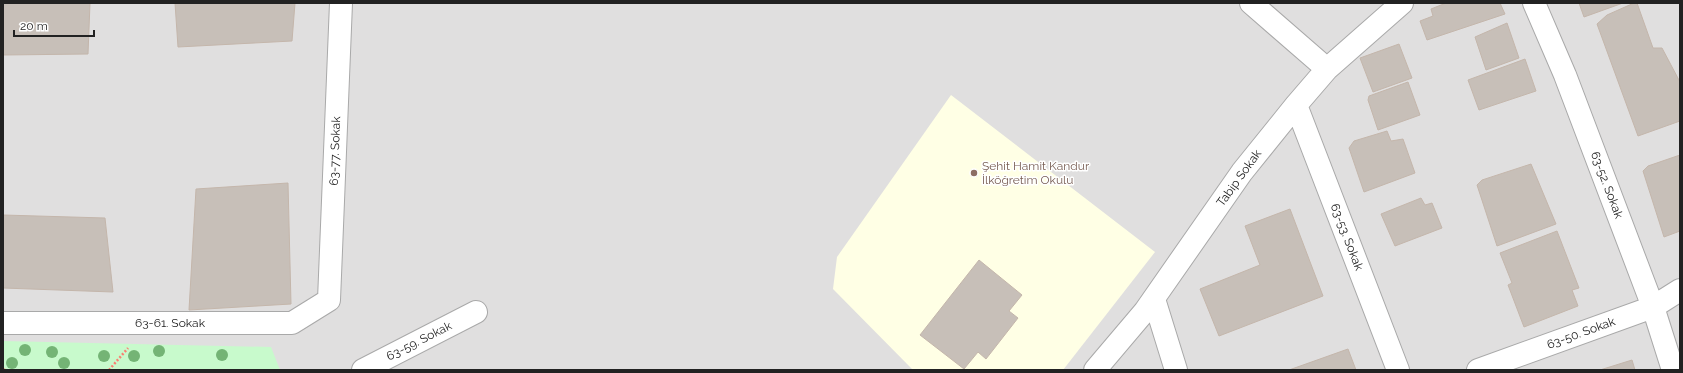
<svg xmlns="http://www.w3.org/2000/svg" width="1683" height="373" viewBox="0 0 1683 373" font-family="Raleway,sans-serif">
  <rect width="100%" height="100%" fill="#f2efe9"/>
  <!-- residential -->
  <path fill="#e0dfdf" d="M3,3H1680V370H3Z"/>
  <!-- education -->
  <path fill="#ffffe5" d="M951,95L1155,252L1063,370H913L833,289L837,257Z"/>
  <!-- park -->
  <path fill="#c8facc" d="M3,341L271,347L280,370H3Z"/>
  <!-- building -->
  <path fill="#c7bfb8" stroke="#c4b6ab" d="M3,3H90L88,54L3,55Z
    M175,3H295L292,41L178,47Z
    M1446,3H1500L1505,14L1427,40L1420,21L1433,16L1431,9Z
    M1579,3H1623L1584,17Z
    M1634,3H1637L1653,48H1662L1680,82V121L1638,136L1597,24L1607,15Z
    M1507,23L1519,58L1486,70L1475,37Z
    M1399,44L1412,78L1373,92L1360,58Z
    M1525,59L1536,91L1479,110L1468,80Z
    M1408,82L1420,115L1378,130L1368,100L1369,96Z
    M1387,131L1391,141L1403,139L1415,173L1364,192L1349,148L1354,141Z
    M1680,155V231L1664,237L1643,171L1648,166Z
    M1531,164L1556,224L1497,246L1477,185L1482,180Z
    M288,183L291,304L189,310L196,189Z
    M1421,198L1425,205L1432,203L1442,228L1395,246L1381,214Z
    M1290,209L1323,296L1219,336L1200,289L1260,265L1245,226Z
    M3,215L105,218L113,292L3,288Z
    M1557,231L1579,288L1572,290L1578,306L1524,327L1508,285L1512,283L1500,253Z
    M979,260L1022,295L1009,311L1018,318L986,359L978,352L964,369L920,335Z
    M1348,349L1356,370H1289Z
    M1632,360L1635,370H1600Z"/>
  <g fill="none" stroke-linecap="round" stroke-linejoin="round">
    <defs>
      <path id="minor" d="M1251,3L1327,69
        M1534,3L1565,75L1653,307L1673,370
        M1296,105L1398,370
        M1154,299L1176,370
        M3,323H292L329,300L341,3
        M363,370L476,312
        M1095,370L1145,311L1242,172L1296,105L1327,69L1402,3
        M1478,370L1653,307L1680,290"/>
    </defs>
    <!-- minor casing -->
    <use href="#minor" stroke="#a9a9a9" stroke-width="24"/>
    <!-- path -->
    <path stroke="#fa8072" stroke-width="2.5" stroke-dasharray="2 2" stroke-linecap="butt" d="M3,369L5,370
      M109,370L128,348"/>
    <!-- minor -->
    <use href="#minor" stroke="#fff" stroke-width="22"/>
  </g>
  <!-- trees -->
  <g fill="#74b475">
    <circle cx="25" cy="350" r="6"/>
    <circle cx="159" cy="351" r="6"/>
    <circle cx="52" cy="352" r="6"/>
    <circle cx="222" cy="355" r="6"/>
    <circle cx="104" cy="356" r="6"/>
    <circle cx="134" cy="356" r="6"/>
    <circle cx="12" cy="363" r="6"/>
    <circle cx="64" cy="363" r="6"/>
  </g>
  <!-- markers -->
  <circle fill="#8d6e63" stroke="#fff" stroke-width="1.5" cx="974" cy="173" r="4"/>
  <g text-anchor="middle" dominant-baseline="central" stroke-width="3" stroke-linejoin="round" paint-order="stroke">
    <!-- street labels -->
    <g font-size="12" fill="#222" stroke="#fff">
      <text transform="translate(335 151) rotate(-88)">63-77. Sokak</text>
      <text transform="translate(1239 178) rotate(-54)">Tabip Sokak</text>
      <text transform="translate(1607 185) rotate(69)">63-52. Sokak</text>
      <text transform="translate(1347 237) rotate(69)">63-53. Sokak</text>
      <text x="170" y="323">63-61. Sokak</text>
      <text transform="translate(1581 333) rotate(-20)">63-50. Sokak</text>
      <text transform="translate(419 341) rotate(-27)">63-59. Sokak</text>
    </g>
    <!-- education labels -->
    <g font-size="12" fill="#785e54" stroke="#fff" text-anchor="start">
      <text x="982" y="166">Şehit Hamit Kandur<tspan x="982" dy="14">İlköğretim Okulu</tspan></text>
    </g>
  </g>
  <!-- border -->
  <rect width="1683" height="373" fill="none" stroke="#222222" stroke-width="8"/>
  <!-- scale -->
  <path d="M14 30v6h80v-6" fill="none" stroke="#222222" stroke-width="2"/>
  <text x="20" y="30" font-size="12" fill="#222222" stroke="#ffffff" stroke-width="3" paint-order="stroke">20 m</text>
</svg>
